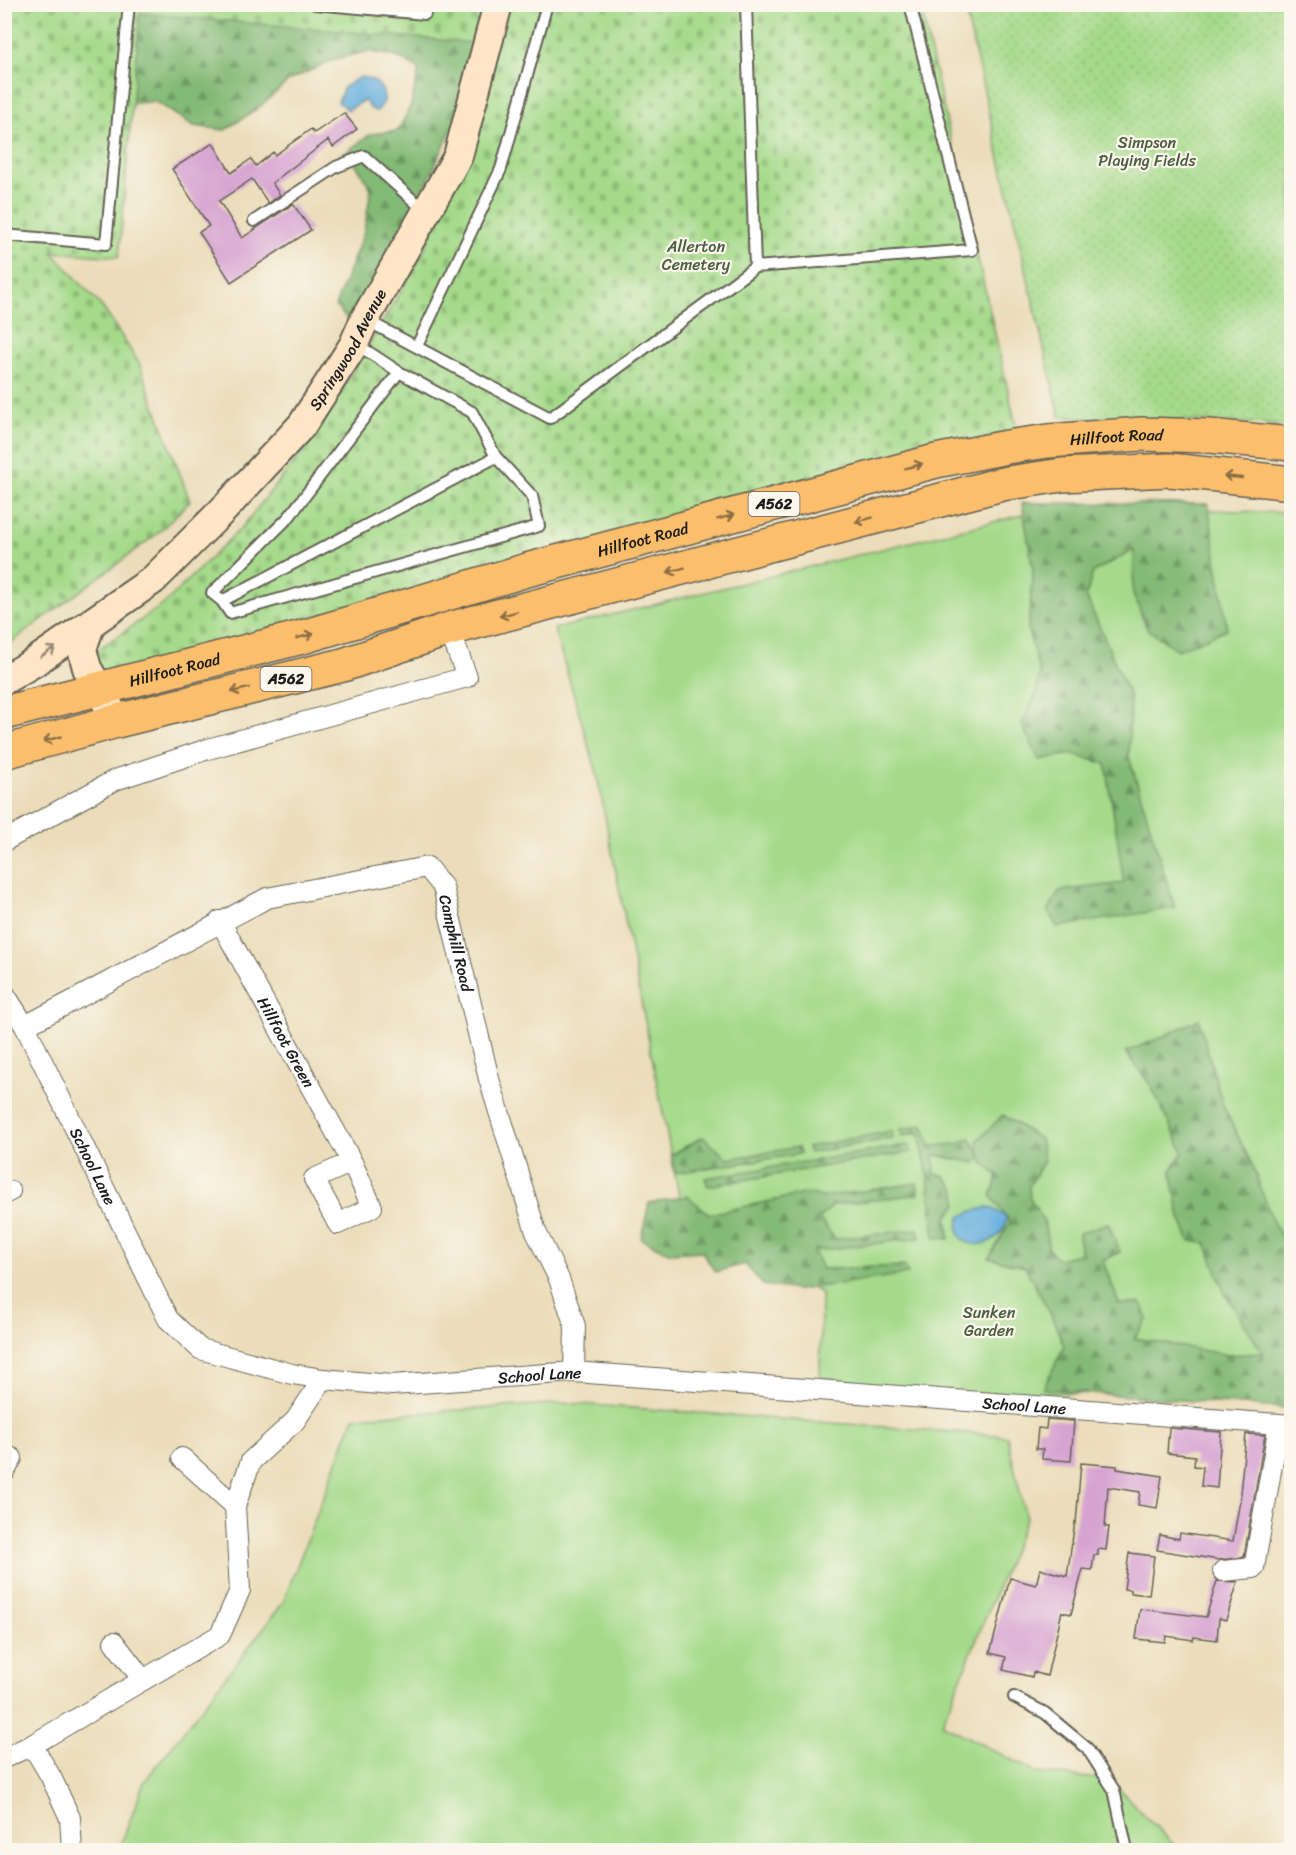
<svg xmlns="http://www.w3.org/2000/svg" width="1296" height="1855" viewBox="0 0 1296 1855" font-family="Sriracha,sans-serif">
  <defs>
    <pattern id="forest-firs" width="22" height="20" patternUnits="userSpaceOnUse" patternTransform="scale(1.5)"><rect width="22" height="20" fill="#83ba76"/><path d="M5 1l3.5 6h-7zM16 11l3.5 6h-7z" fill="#6a9660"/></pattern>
    <pattern id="cemetery-stones" width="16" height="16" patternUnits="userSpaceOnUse" patternTransform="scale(1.5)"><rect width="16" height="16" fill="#a4da8a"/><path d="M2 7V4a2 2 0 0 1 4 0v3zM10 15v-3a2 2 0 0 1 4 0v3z" fill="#8dba76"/></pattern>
    <pattern id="park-dots" width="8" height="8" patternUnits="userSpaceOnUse" patternTransform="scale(1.5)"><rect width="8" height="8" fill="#a4da8a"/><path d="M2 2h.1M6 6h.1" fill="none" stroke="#8dba76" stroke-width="1.8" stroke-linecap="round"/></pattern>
  </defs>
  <rect width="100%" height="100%" fill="#fbf7ec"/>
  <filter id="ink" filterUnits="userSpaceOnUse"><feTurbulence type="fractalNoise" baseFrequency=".0167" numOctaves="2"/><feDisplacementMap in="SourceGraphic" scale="12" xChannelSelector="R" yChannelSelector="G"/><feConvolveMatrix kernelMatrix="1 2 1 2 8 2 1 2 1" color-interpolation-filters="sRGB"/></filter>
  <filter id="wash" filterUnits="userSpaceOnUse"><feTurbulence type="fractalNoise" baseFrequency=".008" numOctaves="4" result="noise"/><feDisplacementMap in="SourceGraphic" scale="24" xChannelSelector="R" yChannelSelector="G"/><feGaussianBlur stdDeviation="1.35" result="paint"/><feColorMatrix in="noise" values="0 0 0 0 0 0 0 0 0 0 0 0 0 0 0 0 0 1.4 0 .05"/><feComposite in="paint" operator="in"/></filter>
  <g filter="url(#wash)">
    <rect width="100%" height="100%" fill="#ebddba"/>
    <!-- green -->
    <path fill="#a4da8a" stroke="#607b53" stroke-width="1.5" d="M1067,504L1291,513V1404L1123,1393L940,1395L820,1377L821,1293L682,1211L596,770L554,629Z
      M566,1403L1007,1436L1026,1518L942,1724L1037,1773L1110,1780L1179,1850H119L144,1782L283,1603L354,1417Z"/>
    <!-- forest -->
    <path fill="url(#forest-firs)" stroke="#506b49" stroke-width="1.5" d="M81,4H522L452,128L409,223L350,322L335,306L364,232L371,189L357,166L343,154L371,134L398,131L411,105L419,69L400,58L369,51L335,59L290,80L257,109L225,130L194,126L154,101L114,106Z
      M1022,503L1208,504L1227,629L1178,650L1147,629L1133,593L1134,550L1093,572L1086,596L1130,697L1129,757L1175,908L1057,927L1048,912L1059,891L1124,883L1106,764L1072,754L1039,760L1022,725L1036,694L1040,674L1028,631L1033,570Z
      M1199,1019L1222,1103L1253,1167L1274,1225L1291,1249V1409L1043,1389L1064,1346L1052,1317L1025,1267L989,1258L1010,1222L991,1196L998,1176L983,1163L981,1156L976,1163L934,1155L935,1174L945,1176L956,1191L957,1205L947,1217L949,1239L935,1238L928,1177L919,1133L902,1136L900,1129L923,1125L930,1146L958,1144L970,1138L980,1155L977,1141L1003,1115L1040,1139L1044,1161L1029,1186L1030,1198L1044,1221L1049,1250L1059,1259L1080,1254L1079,1233L1108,1223L1120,1252L1103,1261L1119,1304L1141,1303L1148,1319L1134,1338L1228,1355L1263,1353L1225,1294L1206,1243L1190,1241L1180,1218L1171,1171L1183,1152L1150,1084L1125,1052L1160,1038Z
      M891,1131L893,1138L809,1153L807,1147Z
      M703,1137L728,1159L798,1147L800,1154L675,1173L671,1155Z
      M909,1145L911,1152L708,1186L705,1178Z
      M917,1183L919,1194L834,1205L819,1218L835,1239L918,1229L920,1238L814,1251L822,1269L905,1266L908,1274L797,1290L763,1285L745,1264L715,1272L702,1251L671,1253L641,1239L649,1203L687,1196L710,1214L808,1193L822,1197Z"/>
    <!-- cemetery -->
    <path fill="url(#cemetery-stones)" stroke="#607b53" stroke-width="1.5" d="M5,5H494L485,44L140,13L119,257L52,252L103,308L139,363L190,501L157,534L5,647Z
      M505,5H920L1017,430L299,620L85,683L80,662L164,604L244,525L314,437L420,259L465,158Z"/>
    <!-- park -->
    <path fill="url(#park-dots)" stroke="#607b53" stroke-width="1.5" d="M964,5H1291V427L1255,423L1060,417Z"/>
    <!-- water -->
    <path fill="#65afdd" stroke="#40667c" stroke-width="1.5" d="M360,77C375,78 385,87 384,102L377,111L371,109L364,100L348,110L338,102L344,87Z
      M990,1207L1007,1217C1006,1222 1005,1227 1002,1231C988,1252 950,1249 960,1217L973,1211Z"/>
    <g id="blocks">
      <!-- building -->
      <path fill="#d7a4d2" d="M344,113L357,129L333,147L328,140L272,183L280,195L268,203L252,179L219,201L242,238L293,204L311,230L231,282L199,232L209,226L172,169L213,143L231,173L251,159L256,166L273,152L275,155L311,129L314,133Z
        M1047,1419L1074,1421L1071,1461L1042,1459L1043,1449H1036L1038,1428L1046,1429Z
        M1169,1428L1221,1432L1217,1488L1201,1486L1203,1467L1194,1466L1195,1456L1167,1453Z
        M1246,1434L1265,1435L1244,1557L1219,1560L1157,1550L1160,1535L1179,1539L1180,1533L1233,1541L1241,1494H1240Z
        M1081,1463L1117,1466V1469L1162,1476L1157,1508L1138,1505L1140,1492L1108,1487L1105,1527H1109L1106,1550L1098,1549V1555H1094L1092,1570L1083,1569L1071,1614L1062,1612V1611L1047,1676L1033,1672L1032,1677L1003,1670L1006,1657L990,1653L1010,1578L1036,1585L1040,1569L1067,1576L1075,1522L1076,1523Z
        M1129,1553L1154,1556L1149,1595L1131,1593V1590L1124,1589Z
        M1217,1581L1238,1582L1226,1620L1219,1618L1217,1640L1194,1637L1193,1640L1166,1636L1165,1642L1136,1639L1140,1609L1206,1617Z"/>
    </g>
  </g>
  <g filter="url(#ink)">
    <use href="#blocks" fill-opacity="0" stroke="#646053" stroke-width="1.5"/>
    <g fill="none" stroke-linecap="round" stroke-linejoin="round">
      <defs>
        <path id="lane" d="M315,4L425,14L427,4
          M254,221L336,167L364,156L425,211
          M4,235L106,244L129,4
          M755,267L972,250L910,4
          M366,320L550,418L755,267L746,4
          M353,346L367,351L399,372L472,412L496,457L532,496L539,526L230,613L222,601L212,593L289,517L399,372
          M417,346L501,169L547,4
          M222,601L496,457
          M1014,1697L1045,1713L1087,1748L1114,1790L1127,1850"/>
        <g id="street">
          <path d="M4,841L115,780L208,749L467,677L449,629"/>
          <path id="s1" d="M220,921L352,1162L372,1207L338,1224L314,1179L352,1162"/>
          <path id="s2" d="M4,993L25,1026L168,1319L200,1349L292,1374L323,1379L392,1385L574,1372L1292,1425"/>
          <path id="s3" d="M25,1026L267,898L427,867L443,887L489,1079L536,1232L559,1279L575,1326L574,1372"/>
          <path d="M4,1194L10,1191"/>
          <path d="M182,1458L235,1506"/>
          <path d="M4,1473L12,1458"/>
          <path d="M1223,1571L1254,1568L1279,1425"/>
          <path d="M114,1642L143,1680"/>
          <path d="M32,1745L51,1777L70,1818L72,1850"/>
          <path d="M4,1758L32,1745L220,1635L240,1590L235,1506L251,1461L295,1421L323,1379"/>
        </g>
        <g id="secondary">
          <path d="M91,623L82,649L87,668L117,721"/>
          <path id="s4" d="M4,680L33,663L153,580L224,509L302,425L353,346L365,319L458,156L498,4"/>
        </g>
        <g id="highway">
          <path id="s5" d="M4,713L306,636L527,570L936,461L1007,447L1048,441L1142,434L1209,436L1292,444"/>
          <path d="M4,752L117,721L343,665L449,629L1002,484L1062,475L1170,470L1292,483"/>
        </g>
      </defs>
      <!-- lane casing -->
      <use href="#lane" stroke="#646053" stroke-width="14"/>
      <!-- street casing -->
      <use href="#street" stroke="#646053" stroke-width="22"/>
      <!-- secondary casing -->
      <use href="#secondary" stroke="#646053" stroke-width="32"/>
      <!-- highway casing -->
      <use href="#highway" stroke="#646053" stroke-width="36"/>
      <!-- lane -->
      <use href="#lane" stroke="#fff" stroke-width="10"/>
      <!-- street -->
      <use href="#street" stroke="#fff" stroke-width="20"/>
      <!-- secondary -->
      <use href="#secondary" stroke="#fde5c5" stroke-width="28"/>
      <!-- highway -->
      <use href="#highway" stroke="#fabe6d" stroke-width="33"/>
    </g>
    <!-- one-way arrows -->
    <defs><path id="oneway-shaft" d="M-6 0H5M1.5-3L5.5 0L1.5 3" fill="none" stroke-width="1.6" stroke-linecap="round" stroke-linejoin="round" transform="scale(1.5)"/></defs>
    <g stroke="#8b6d44">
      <use href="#oneway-shaft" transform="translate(914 466) rotate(-15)"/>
      <use href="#oneway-shaft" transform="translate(1233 477) rotate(-174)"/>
      <use href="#oneway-shaft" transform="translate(726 517) rotate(-15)"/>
      <use href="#oneway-shaft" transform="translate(864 520) rotate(165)"/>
      <use href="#oneway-shaft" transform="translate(676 570) rotate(165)"/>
      <use href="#oneway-shaft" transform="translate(508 614) rotate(165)"/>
      <use href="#oneway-shaft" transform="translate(305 636) rotate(-15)"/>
      <use href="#oneway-shaft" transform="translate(240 690) rotate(166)"/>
      <use href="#oneway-shaft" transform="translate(52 739) rotate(165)"/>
    </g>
    <use stroke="#988b79" href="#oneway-shaft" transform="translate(48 652) rotate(-34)"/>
  </g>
  <g text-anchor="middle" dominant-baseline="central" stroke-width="4.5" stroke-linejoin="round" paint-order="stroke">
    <!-- shield labels -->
    <g fill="#fbf7ec" stroke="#5f5e5a" stroke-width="1.5">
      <rect x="748.5" y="492" width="51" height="24" rx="4.5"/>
      <rect x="260.5" y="667" width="51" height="24" rx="4.5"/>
    </g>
    <g font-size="15" font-weight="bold" fill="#1c1c1c">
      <text x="774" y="504">A562</text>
      <text x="286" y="679">A562</text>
    </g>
    <!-- park labels -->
    <g font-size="16" fill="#4c5e42" stroke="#fbf7ec">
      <text x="1147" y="142">Simpson<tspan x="1147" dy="18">Playing Fields</tspan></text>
      <text x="696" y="246">Allerton<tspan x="696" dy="18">Cemetery</tspan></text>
      <text x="989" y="1312">Sunken<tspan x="989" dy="18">Garden</tspan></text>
    </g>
    <!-- street labels -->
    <g font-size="16" fill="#1c1c1c" stroke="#fbf7ec">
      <text stroke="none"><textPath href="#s4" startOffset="483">Springwood Avenue</textPath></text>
      <text stroke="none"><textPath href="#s5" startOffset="1148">Hillfoot Road</textPath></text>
      <text stroke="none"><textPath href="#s5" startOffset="662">Hillfoot Road</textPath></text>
      <text stroke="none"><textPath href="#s5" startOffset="176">Hillfoot Road</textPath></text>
      <text stroke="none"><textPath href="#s3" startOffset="520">Camphill Road</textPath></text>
      <text stroke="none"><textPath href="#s1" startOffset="138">Hillfoot Green</textPath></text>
      <text stroke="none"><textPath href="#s2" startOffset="195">School Lane</textPath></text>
      <text stroke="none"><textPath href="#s2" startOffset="753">School Lane</textPath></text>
      <text stroke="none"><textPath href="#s2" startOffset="1239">School Lane</textPath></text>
    </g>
  </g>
  <!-- margin -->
  <rect width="1296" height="1855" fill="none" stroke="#fbf7ec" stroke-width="24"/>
</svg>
